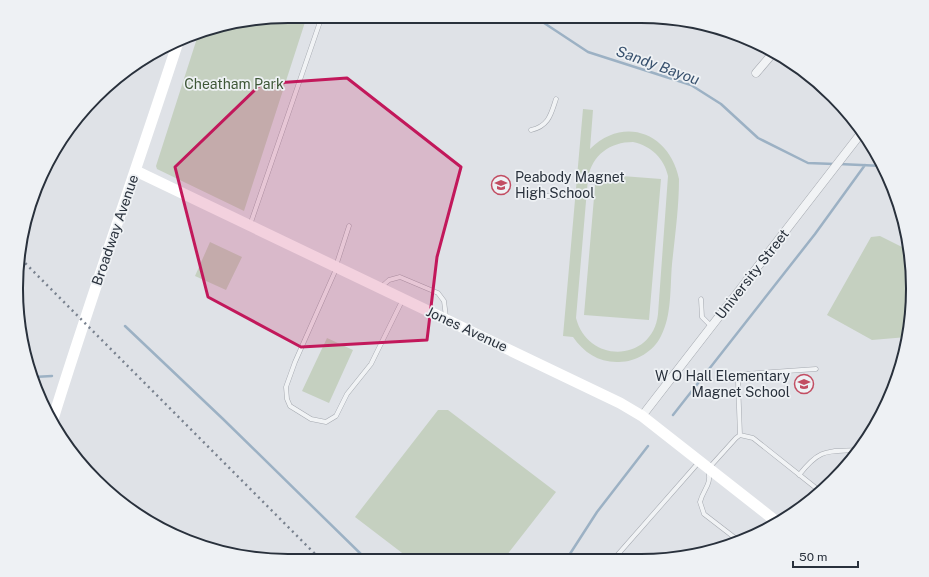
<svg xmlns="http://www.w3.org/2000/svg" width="929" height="577" viewBox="0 0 929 577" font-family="'Public Sans',sans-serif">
  <rect width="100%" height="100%" fill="#dfe2e7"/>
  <!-- green -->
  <path fill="#c5d0c0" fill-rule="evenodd" d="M288,16H307L244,211L157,169L156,166L199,32Z
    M583,109L593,110L590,149C625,115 670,134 679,179C679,207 675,236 672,264C670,287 672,315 661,336C654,351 636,362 619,362C600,363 584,353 573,337L563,336ZM633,142C651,146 664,158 668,176L658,314C653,362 588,365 576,318L588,178C592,155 610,142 633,142Z
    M596,174L661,179L649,320L584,315Z
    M880,236L910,251L912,307L907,337L872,340L827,315L871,237Z
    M210,242L242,257L226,290L195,276Z
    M327,338L353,350L329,403L302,391Z
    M438,410H448L556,492L503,560L410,559L355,517Z"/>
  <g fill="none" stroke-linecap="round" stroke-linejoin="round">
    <!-- stream -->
    <path stroke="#9cb1c4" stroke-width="2.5" d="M535,17L588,52L691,85L721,104L758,138L808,163L834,164
      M839,164L883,166
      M125,326L223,419L366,559
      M34,377L52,376
      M673,415L815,234L865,165
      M566,560L597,512L648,446"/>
    <defs>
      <path id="lane" d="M531,130C549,126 551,114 556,99
        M542,196H573
        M250,225L322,16
        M336,266L349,226
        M337,267L295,362L286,387L287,399L290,406L311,419L326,422L336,416L347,394L371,364L403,299
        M380,288L389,280L400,277L438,293L444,301L446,317
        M701,299L702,317L711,326
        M740,435L738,381L745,374L816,369
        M799,475C821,447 827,452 860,450
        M765,530L773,519
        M739,541L704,514L700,502C704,487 712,486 708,469L736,438L740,435L753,438L821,492
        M613,560L699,462"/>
      <path id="street" d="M756,73L773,53
        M642,416L862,132"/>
    </defs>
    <!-- lane casing -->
    <use href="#lane" stroke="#a5a9b0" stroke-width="5"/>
    <!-- street casing -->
    <use href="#street" stroke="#a5a9b0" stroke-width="9"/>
    <!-- lane -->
    <use href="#lane" stroke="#f1f3f5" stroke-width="4"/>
    <!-- street -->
    <use href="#street" stroke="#f1f3f5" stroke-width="8"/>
    <!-- secondary -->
    <path stroke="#fff" stroke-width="11" d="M136,171L620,403L642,416L777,522
      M53,419C92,293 137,168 178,42"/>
    <!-- rail -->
    <path stroke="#79828f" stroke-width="2.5" stroke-dasharray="2 4" stroke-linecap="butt" d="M21,259L320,559"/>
  </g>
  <!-- marked area -->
  <path fill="#c2185b" fill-opacity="0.2" stroke="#c2185b" stroke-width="3" stroke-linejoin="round" d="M347,78L461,167L437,257L427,340L301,347L208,297L175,167L261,84Z"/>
  <!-- icons -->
  <defs>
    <symbol id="school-ring" viewBox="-11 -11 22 22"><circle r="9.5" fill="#eef1f4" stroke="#c24d62" stroke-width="1.5"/><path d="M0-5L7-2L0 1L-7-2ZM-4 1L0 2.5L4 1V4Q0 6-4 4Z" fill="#c24d62"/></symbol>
  </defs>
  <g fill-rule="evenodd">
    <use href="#school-ring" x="490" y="174" width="22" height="22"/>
    <use href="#school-ring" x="793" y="373" width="22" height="22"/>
  </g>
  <g text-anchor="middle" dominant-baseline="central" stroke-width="3.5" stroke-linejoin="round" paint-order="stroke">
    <!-- park labels -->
    <g font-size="14" fill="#3e5737" stroke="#eef1f4">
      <text x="234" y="84">Cheatham Park</text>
    </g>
    <!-- poi labels -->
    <g font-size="14" fill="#29313c" stroke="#eef1f4" text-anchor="start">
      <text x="515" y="177">Peabody Magnet<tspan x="515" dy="16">High School</tspan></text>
      <text x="790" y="376" text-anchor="end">W O Hall Elementary<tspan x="790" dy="16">Magnet School</tspan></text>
    </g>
    <!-- street labels -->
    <g font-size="14" fill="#29313c" stroke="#eef1f4">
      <text transform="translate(115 230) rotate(-71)">Broadway Avenue</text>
      <text transform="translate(752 274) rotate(-52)">University Street</text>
      <text transform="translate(467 329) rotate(25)">Jones Avenue</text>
    </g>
    <!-- water labels -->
    <g font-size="15" font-style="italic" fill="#37506d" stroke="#eef1f4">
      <text transform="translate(658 65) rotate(20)">Sandy Bayou</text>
    </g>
  </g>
  <!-- crop -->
  <path d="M0 0H929V577H0ZM288 23H641A265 265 0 0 1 906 288V289A265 265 0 0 1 641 554H288A265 265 0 0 1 23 289V288A265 265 0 0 1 288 23Z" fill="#eef1f4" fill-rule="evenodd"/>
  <path fill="none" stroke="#29313c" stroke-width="2" d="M288 23H641A265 265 0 0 1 906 288V289A265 265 0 0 1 641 554H288A265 265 0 0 1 23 289V288A265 265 0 0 1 288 23Z"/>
  <!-- scale -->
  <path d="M793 561v6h65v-6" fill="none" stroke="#29313c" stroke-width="2"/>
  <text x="799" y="561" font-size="12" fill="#29313c" stroke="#eef1f4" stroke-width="3" paint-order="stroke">50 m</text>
</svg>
